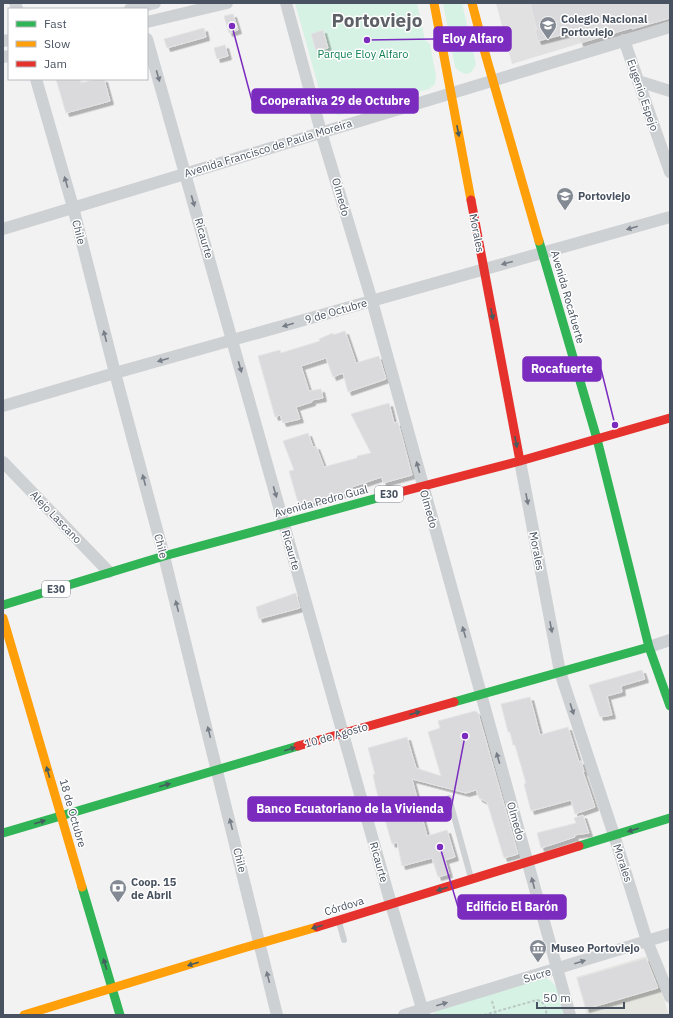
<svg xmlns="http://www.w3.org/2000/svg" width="673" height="1018" viewBox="0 0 673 1018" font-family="'IBM Plex Sans',sans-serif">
  <defs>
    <filter id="shadow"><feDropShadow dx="3.5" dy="3.5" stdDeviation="0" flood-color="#0004"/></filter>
  </defs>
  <rect width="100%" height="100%" fill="#f3f2f2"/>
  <!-- commercial -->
  <path fill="#e6e6e1" d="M647,956L651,959L669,1015H587L576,977Z"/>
  <!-- education -->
  <path fill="#e1e1e2" d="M496,3H670V16L512,64Z"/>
  <!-- green -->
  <path fill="#d6f2e4" d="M295,3H417L425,40L430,44L436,76L435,84L429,89L339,115L329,113L324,107Z
    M443,3H462L476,64C471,76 464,77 455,67Z
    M544,978C559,980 561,1003 564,1015H433L436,1011Z"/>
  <!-- building -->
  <path fill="#dadadd" stroke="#e4e4e5" filter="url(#shadow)" d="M530,3H670V18L632,29L631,28L580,43L577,31L538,41L535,30H537Z
    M233,14L238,30L229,33L224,16Z
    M204,28L206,37L167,48L164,39Z
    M323,30L328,48L316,51L311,34Z
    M225,45L228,56L217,59L214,48Z
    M56,79H80L81,83L96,79H104L110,101L66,113Z
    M345,331L356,363L379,356L386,379L348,392L343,373L333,377L326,358L301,366L309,391L321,389L323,398L312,400V402L296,407L300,419L283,423L280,415L275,417L258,356L280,350L281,353L320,341L319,339L333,333V335Z
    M389,403L394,423L398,422L412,475L383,483L382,477L352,487L353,491L299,506L289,471L294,470L283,441L308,433L313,447L316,446L324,467L357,458V456L371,453L351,414Z
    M296,593L300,608L259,619L256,607Z
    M642,670L645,679L621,686L622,692L607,696L612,715L600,717L589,685Z
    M530,697L540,735L568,727L579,762L581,761L584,772H583L595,807L575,814L571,800L531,811L524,784L526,783L515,745H513L510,732H508L501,704Z
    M475,711L478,713L518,854L504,858L487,802L479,798L476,790L466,793L412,779L427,836L447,830L455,857L445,860L449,874L438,877L432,858L402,866L397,842L392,844L376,789L373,775L375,774L368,748L407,737L416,768L441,776L428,732L440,728L438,721Z
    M583,815L589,833L574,835L575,837L541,848L537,833L576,823L574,818Z
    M646,958L658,988L586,1009L577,978Z"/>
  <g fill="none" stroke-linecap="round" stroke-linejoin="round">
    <!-- path -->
    <path stroke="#bbc8c5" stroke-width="2" stroke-dasharray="3 2" stroke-linecap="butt" d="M492,1001L496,1015
      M484,1015L537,1000C545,1002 545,1008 547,1015"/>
    <!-- lane -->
    <path stroke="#ced1d3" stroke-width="6" d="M449,798L471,878
      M339,922L344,940"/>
    <!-- street -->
    <path stroke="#ced1d3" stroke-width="12" d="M15,3L17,9
      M286,3L321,132L372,301L570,1015
      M130,9L155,3
      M147,22L227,3
      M147,39L391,904L424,1015
      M624,40L670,172
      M3,41L9,40
      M3,57L9,56
      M36,79L73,207L115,373L164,556L277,1015
      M638,81L670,91
      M3,229L670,27
      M3,406L115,373L670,217
      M520,461L560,672L614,835L647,941L670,997
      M3,462L109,572
      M649,647L670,640
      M404,1015L670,934"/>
    <!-- fast -->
    <path stroke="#30b455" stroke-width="9" d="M539,241L597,439
      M597,439L649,647L670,706
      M3,605L164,556L381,497
      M454,702L649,647
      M3,833L298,746
      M579,846L670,818
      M82,887L120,1015"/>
    <!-- slow -->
    <path stroke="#ff9f0a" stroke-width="9" d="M434,3L471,200
      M472,3L485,53L539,241
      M3,618L82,887
      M24,1015L240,949L317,927"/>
    <!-- jam -->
    <path stroke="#e5322d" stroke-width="9" d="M471,200L520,461
      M381,497L520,461L670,418
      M298,746L454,702
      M317,927L579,846"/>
  </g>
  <!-- one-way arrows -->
  <defs><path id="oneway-solid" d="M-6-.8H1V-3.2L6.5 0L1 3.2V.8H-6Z"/></defs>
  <g fill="#777e88">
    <use href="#oneway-solid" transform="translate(158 76) rotate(74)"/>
    <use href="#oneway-solid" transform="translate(66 182) rotate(-106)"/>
    <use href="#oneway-solid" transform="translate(193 201) rotate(74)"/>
    <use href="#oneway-solid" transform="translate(632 228) rotate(164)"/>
    <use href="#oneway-solid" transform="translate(507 263) rotate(165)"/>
    <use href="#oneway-solid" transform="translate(288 325) rotate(164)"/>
    <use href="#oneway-solid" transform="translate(105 336) rotate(-104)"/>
    <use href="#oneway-solid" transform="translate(163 360) rotate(164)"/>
    <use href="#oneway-solid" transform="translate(240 367) rotate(74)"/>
    <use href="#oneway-solid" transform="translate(418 467) rotate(-106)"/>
    <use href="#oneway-solid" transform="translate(144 480) rotate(-105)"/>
    <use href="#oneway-solid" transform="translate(275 492) rotate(74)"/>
    <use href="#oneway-solid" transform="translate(527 499) rotate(79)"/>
    <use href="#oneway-solid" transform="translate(177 606) rotate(-104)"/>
    <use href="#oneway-solid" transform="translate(551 627) rotate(79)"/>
    <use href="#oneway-solid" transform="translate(464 632) rotate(-106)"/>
    <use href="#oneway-solid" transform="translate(572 709) rotate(72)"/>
    <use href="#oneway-solid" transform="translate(209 732) rotate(-104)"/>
    <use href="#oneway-solid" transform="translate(498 758) rotate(-106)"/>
    <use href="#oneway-solid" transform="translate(231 824) rotate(-104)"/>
    <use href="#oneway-solid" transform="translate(533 883) rotate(-105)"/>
    <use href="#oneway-solid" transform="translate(580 962) rotate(-17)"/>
    <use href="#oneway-solid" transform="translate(268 977) rotate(-104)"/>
    <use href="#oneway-solid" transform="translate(442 1004) rotate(-16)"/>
  </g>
  <g fill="#465c5f">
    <use href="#oneway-solid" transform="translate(458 131) rotate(79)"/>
    <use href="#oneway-solid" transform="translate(492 314) rotate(79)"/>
    <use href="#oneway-solid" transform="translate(516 442) rotate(79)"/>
    <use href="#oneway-solid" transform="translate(415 713) rotate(-16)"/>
    <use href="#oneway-solid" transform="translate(290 749) rotate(-16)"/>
    <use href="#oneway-solid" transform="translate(48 772) rotate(-106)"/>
    <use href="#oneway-solid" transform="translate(165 785) rotate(-16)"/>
    <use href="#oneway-solid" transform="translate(40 822) rotate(-17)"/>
    <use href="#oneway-solid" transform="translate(633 830) rotate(163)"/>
    <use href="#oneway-solid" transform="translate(442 889) rotate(163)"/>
    <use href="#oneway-solid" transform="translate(317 927) rotate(164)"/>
    <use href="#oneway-solid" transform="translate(105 964) rotate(-107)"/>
    <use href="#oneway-solid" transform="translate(193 964) rotate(163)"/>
  </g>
  <!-- icons -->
  <defs>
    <symbol id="school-pin" viewBox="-11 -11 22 30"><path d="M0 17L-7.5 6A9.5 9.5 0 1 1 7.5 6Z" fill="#848a93" stroke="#fff"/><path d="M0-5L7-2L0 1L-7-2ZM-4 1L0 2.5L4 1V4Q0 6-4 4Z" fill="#fff"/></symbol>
    <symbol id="university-pin" viewBox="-11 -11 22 30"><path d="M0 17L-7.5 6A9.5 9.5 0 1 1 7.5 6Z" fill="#848a93" stroke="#fff"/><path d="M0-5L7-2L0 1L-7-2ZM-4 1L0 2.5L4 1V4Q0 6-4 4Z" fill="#fff"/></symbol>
    <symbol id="bank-pin" viewBox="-11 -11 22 30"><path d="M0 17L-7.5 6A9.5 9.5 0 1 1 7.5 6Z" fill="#848a93" stroke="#fff"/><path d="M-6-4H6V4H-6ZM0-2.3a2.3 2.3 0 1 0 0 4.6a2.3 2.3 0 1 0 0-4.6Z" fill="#fff"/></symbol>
    <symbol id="museum-pin" viewBox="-11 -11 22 30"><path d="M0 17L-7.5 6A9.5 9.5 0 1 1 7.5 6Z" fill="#848a93" stroke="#fff"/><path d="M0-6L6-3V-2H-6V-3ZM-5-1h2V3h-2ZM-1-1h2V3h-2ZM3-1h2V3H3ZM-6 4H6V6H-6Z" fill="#fff"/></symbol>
  </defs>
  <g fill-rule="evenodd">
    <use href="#school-pin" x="538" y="15" width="20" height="27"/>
    <use href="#university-pin" x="555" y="186" width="20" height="27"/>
    <use href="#bank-pin" x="108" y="878" width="20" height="27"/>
    <use href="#museum-pin" x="528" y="938" width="20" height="27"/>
  </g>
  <g text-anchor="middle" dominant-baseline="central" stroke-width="3" stroke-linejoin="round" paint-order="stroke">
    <!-- shield labels -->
    <g fill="#fff" stroke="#7f8690" stroke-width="1">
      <rect x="375" y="486" width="28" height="16" rx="3"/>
      <rect x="42" y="581" width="28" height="16" rx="3"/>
    </g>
    <g font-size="10" font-weight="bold" fill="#485260">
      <text x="389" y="494">E30</text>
      <text x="56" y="589">E30</text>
    </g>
    <!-- poi labels -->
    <g font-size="11" font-weight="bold" fill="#485260" stroke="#fff" text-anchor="start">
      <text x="561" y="19">Colegio Nacional<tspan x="561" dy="13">Portoviejo</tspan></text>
      <text x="578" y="196">Portoviejo</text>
      <text x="131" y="882">Coop. 15<tspan x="131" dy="13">de Abril</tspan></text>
      <text x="551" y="948">Museo Portoviejo</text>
    </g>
    <!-- park labels -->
    <g font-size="11" fill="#128254" stroke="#fff">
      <text x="363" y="54">Parque Eloy Alfaro</text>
    </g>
    <!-- street labels -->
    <g font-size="11" fill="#485260" stroke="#fff">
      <text transform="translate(643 95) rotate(71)">Eugenio Espejo</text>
      <text transform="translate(268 148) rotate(-17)">Avenida Francisco de Paula Moreira</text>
      <text transform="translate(341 197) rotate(74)">Olmedo</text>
      <text transform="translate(79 232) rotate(76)">Chile</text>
      <text transform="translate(477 233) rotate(79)">Morales</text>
      <text transform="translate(204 238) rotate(74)">Ricaurte</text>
      <text transform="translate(568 297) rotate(74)">Avenida Rocafuerte</text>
      <text transform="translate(336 311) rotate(-16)">9 de Octubre</text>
      <text transform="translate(321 501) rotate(-15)">Avenida Pedro Gual</text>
      <text transform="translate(429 509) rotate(74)">Olmedo</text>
      <text transform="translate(56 517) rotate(46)">Alejo Lascano</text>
      <text transform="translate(161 546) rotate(75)">Chile</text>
      <text transform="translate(291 550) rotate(74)">Ricaurte</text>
      <text transform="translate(537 551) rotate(79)">Morales</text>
      <text transform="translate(336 735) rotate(-16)">10 de Agosto</text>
      <text transform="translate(73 813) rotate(74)">18 de Octubre</text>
      <text transform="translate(516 821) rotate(74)">Olmedo</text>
      <text transform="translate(240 860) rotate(76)">Chile</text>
      <text transform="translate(379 862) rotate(74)">Ricaurte</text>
      <text transform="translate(623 863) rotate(72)">Morales</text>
      <text transform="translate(344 906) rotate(-17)">Córdova</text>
      <text transform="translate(537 975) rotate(-17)">Sucre</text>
    </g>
    <!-- town labels -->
    <g font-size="19" font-weight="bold" fill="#5d6167" stroke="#fff">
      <text x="377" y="20">Portoviejo</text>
    </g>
  </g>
  <!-- callouts -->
  <path fill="none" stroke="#7b2cbf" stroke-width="1.5" d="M367 40L434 39M232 26L252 101M615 425L601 369M465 736L451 809M440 847L458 907"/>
  <g fill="#7b2cbf" stroke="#fff" stroke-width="1.5">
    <circle cx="367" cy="40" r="4"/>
    <circle cx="232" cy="26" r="4"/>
    <circle cx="615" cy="425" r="4"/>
    <circle cx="465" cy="736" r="4"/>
    <circle cx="440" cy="847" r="4"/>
  </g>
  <g fill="#7b2cbf" stroke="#7b2cbf" stroke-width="1.5">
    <rect x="434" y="27" width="77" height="24" rx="4"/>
    <rect x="252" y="89" width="166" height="24" rx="4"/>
    <rect x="523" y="357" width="78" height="24" rx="4"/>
    <rect x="248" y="797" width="203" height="24" rx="4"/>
    <rect x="458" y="895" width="108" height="24" rx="4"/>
  </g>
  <g font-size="12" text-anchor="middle" font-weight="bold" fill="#fff">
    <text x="473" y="43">Eloy Alfaro</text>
    <text x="335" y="105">Cooperativa 29 de Octubre</text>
    <text x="562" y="373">Rocafuerte</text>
    <text x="350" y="813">Banco Ecuatoriano de la Vivienda</text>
    <text x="512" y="911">Edificio El Barón</text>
  </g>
  <!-- border -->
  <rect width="673" height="1018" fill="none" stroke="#485260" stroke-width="8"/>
  <!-- legend -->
  <rect x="8" y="8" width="140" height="72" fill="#ffffff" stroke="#b6babf"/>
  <rect x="16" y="21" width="20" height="6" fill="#30b455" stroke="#b6babf"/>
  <text x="44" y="28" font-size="12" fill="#485260">Fast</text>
  <rect x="16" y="41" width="20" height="6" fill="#ff9f0a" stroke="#b6babf"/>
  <text x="44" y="48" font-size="12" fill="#485260">Slow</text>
  <rect x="16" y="61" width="20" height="6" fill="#e5322d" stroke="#b6babf"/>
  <text x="44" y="68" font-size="12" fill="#485260">Jam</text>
  <!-- scale -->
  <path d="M537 1002v6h87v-6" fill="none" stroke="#485260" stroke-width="2"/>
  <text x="543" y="1002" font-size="12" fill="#485260" stroke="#ffffff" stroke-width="3" paint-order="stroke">50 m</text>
</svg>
